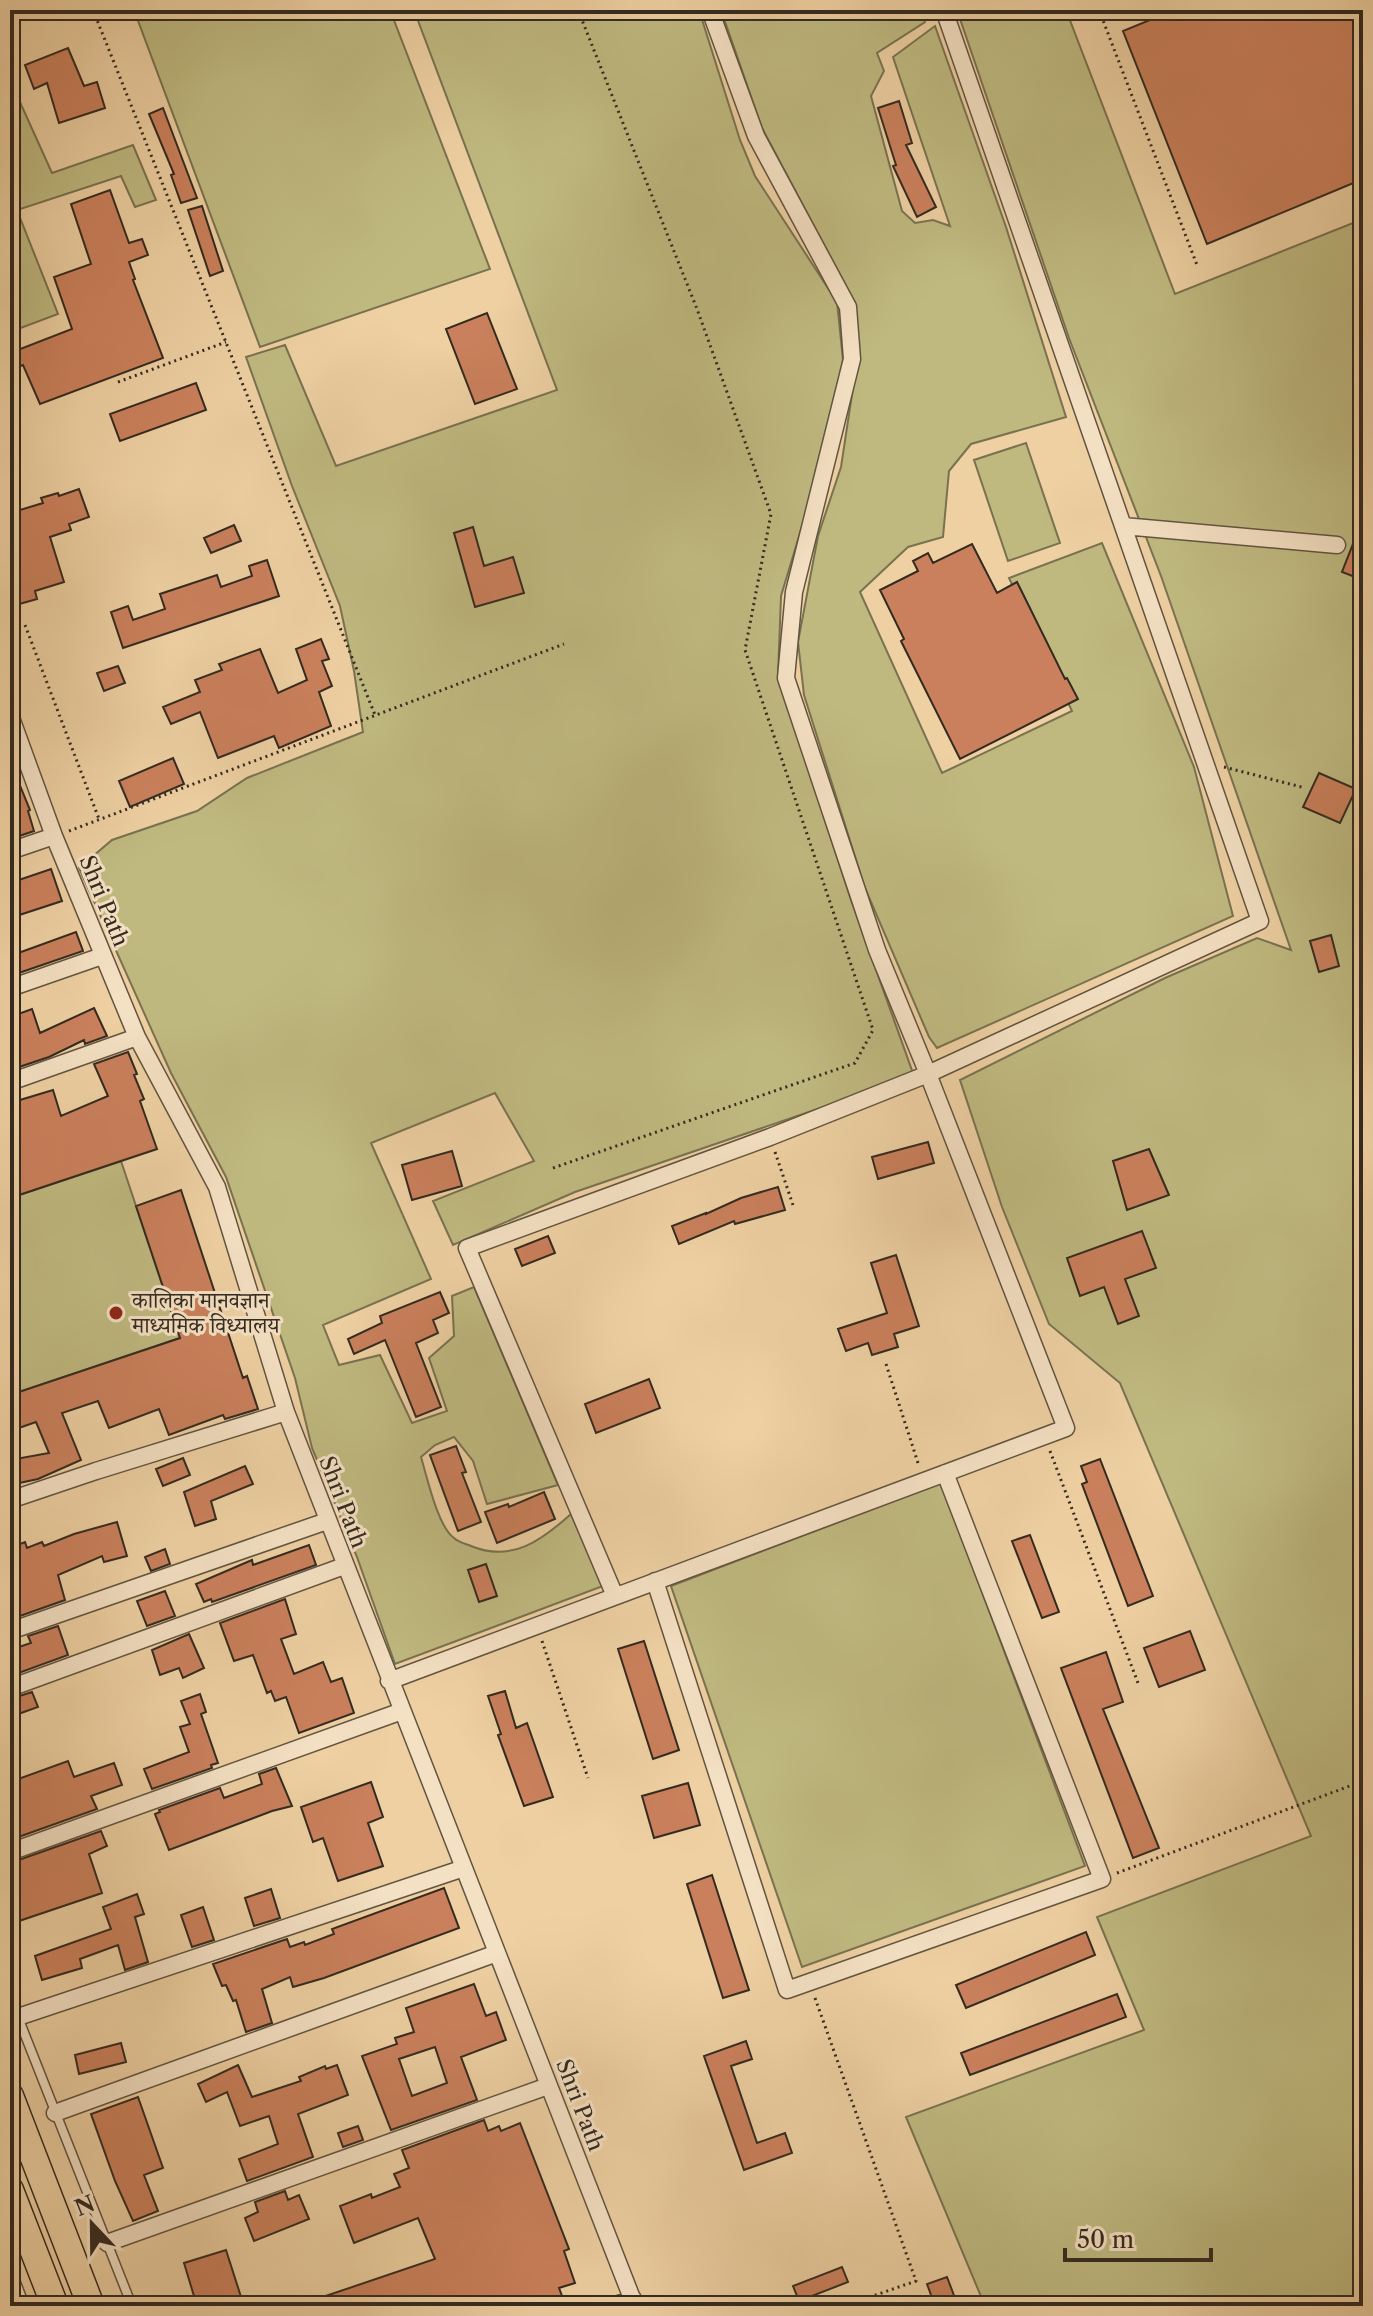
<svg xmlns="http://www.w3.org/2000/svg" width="1373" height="2316" viewBox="0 0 1373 2316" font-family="'Libre Caslon Text','Noto Serif Devanagari',serif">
  <rect width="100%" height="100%" fill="#eed0a2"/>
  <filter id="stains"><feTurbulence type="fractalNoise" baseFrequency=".0025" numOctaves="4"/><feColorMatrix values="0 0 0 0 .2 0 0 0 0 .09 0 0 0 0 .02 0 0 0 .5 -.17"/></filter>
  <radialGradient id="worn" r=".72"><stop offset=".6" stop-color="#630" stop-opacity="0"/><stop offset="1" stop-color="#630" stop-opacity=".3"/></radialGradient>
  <!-- green -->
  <path fill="#bfb980" stroke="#797250" stroke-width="2" d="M134,10H390L490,269L260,347Z
    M414,10H699L740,140L755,176L837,302L843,360L823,457L781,596L778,676L851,900L914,1076L575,1192L453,1245L433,1201L534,1161L495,1093L371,1143L431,1279L323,1325L339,1365L380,1355L412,1423L447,1411L429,1358L454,1336L452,1296L474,1287L558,1485L487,1504L473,1461L454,1437L435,1445L421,1457C427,1477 438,1527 454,1538C458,1542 466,1544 471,1546C512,1563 542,1540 571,1514L603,1586L395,1664L357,1557L312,1448L295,1378L226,1177L171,1073L79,868L112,840L197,811L247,778L363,732L354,671L340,606L292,486L246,357L285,345L336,466L557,390Z
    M721,10H921L925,22L877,53L884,71L871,96L902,211L915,223L933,220L950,226L893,57L935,26L1006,227L1066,417L971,444L949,471L943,537L908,547L860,592L942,773L1072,711L1009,578L1102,543L1194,767L1233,916L937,1048L929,1037L865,888L804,695L798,642L818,536L841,467L858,355L855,303L762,128Z
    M957,10H1066L1175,294L1363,219V2306H985L906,2117L1144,2030L1097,1917L1311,1836L1120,1383L1049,1324L1002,1207L960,1080L1165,978L1257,938L1291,950L1161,576L1069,338Z
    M10,80L52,173L133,145L156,200L135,207L121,176L17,210L58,314L10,332Z
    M1026,443L1060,543L1008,561L974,460Z
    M121,1161L180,1338L10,1395V1198Z
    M941,1483L1085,1866L802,1967L671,1586Z"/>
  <!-- building -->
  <path fill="#ca805c" stroke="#332a20" stroke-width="2" fill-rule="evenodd" d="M1174,10H1363V179L1207,244L1123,31Z
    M68,48L84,86L97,82L105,108L59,123L47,83L34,89L25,65Z
    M899,101L912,143L906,145L936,207L917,217L893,166L896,165L878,108Z
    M163,108L197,198L181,203L171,175L174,174L149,114Z
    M110,190L129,243L142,239L148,255L129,262L135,279L133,280L163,358L40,404L23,365L10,370V353L72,329L54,277L91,264L71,204Z
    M202,206L223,271L210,276L188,210Z
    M487,313L517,389L475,404L446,329Z
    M196,383L206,410L120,441L110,414Z
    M79,489L89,517L69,524L71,530L50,537L64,582L35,591L37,599L16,605L10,584V513L43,503L41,498L58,493L59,496Z
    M1362,521L1363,522V580L1342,572Z
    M234,525L241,541L211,553L204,538Z
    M473,527L484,566L513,557L524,593L475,607L454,533Z
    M972,544L997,593L1017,582L1065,679L1067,678L1078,699L960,759L901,641L904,639L880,590L918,571L913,561L928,553L933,563Z
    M267,560L279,596L123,648L111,612L128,606L133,620L165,609L160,594L217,575L221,587L252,576L249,566Z
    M321,639L329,659L322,661L332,686L319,692L331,726L279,748L274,736L218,758L200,712L171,724L163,707L200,692L195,680L222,670L219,664L260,649L278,693L307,680L296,649Z
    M118,666L125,683L104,691L97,673Z
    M173,758L184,784L130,807L119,781Z
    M10,761L30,810L28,811L34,831L10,839Z
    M1319,773L1356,789L1340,823L1303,807Z
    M51,869L62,901L10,918V883Z
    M76,932L83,951L10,976V956Z
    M1331,935L1339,966L1319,972L1310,941Z
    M94,1008L107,1036L85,1044L84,1040L49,1057L10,1070V1017L32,1009L40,1033Z
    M128,1052L137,1074L134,1075L144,1099L140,1101L157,1149L10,1198V1135L18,1134L10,1103L53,1090L61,1116L108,1096L94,1064Z
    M928,1142L934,1163L878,1179L872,1157Z
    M1149,1149L1169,1195L1127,1210L1113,1161Z
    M452,1151L462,1186L412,1200L402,1165Z
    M778,1187L785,1210L735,1224L734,1221L679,1244L672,1226L706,1213V1214L741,1198Z
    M181,1190L243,1378L247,1376L258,1409L225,1419L223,1415L169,1435L159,1409L109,1428L98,1401L62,1413L81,1460L38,1479L10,1485V1460L49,1453L36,1422L10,1431V1395L180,1338L136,1206Z
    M1142,1231L1156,1268L1125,1279L1139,1316L1118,1324L1104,1287L1080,1296L1067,1258Z
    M548,1236L555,1253L522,1266L515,1249Z
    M896,1255L919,1326L894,1334L898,1347L872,1355L868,1343L846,1351L838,1329L887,1313L871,1263Z
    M440,1292L449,1313L433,1320L438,1333L416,1343L441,1407L416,1417L385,1340L354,1354L348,1339L382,1323L380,1316Z
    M649,1379L660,1408L596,1433L585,1404Z
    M456,1446L466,1472L462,1473L481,1522L458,1531L430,1455Z
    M183,1458L190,1475L163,1486L156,1469Z
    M1100,1459L1153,1596L1128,1606L1082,1484L1087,1482L1081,1466Z
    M245,1466L253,1484L211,1501L216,1519L195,1526L184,1492Z
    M544,1492L555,1519L497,1543L485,1512L508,1504L509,1507Z
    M117,1522L127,1556L104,1562L102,1556L58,1575L65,1600L20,1616L17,1608L10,1610V1548L25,1542L27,1548L42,1542L44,1546L74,1534Z
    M1030,1535L1059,1612L1042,1618L1012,1541Z
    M309,1545L316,1565L212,1602L211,1599L204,1602L196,1584L252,1560L253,1565Z
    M165,1549L170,1564L151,1571L145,1557Z
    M486,1564L497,1596L479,1602L468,1570Z
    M165,1591L175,1616L147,1626L137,1601Z
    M285,1599L296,1634L281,1639L294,1674L323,1662L331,1682L342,1678L354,1713L299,1733L286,1697L275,1701L271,1691L267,1693L253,1655L234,1661L220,1623Z
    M58,1626L68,1655L16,1674L10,1650L31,1643L28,1636Z
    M1190,1631L1205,1670L1159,1687L1144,1648Z
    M189,1634L204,1668L183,1678L179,1668L160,1675L152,1650Z
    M644,1641L679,1750L653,1759L618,1649Z
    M1106,1652L1123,1702L1103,1709L1159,1848L1133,1858L1061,1668Z
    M505,1691L516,1728L527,1723L553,1797L524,1806L498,1735L501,1734L488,1696Z
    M32,1692L38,1707L10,1717V1699Z
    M200,1694L206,1712L201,1714L218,1763L211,1765L212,1768L152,1789L144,1769L189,1752L180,1727L190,1724L181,1701Z
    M68,1761L74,1777L114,1763L122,1785L91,1796L97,1809L10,1840V1782Z
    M276,1768L292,1806L272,1811L169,1850L155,1814L160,1812L159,1810L220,1788L224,1798L262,1784L259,1774Z
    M371,1782L383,1817L368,1823L383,1866L338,1881L323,1838L313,1842L301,1807Z
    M688,1783L700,1825L654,1838L642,1796Z
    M101,1831L107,1846L89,1854L102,1893L10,1924V1863Z
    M712,1875L749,1990L723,1998L687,1884Z
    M444,1888L459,1928L324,1978L293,1987L290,1977L262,1989L272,2023L246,2032L236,2000L233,2001L226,1985L222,1986L213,1964L287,1939L290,1947L304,1942L305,1945L334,1934L332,1929Z
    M271,1889L280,1918L254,1926L245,1898Z
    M137,1894L144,1914L135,1917L148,1962L125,1970L118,1945L80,1959L82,1968L42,1980L35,1956L111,1929L103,1907Z
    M203,1907L214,1940L192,1947L181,1915Z
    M1086,1932L1095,1955L966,2008L956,1985Z
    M474,1984L486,2016L496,2012L506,2040L461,2057L477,2100L391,2130L362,2056L397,2044L395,2038L414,2032L406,2008ZM435,2047L447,2083L412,2096L399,2059Z
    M1117,1994L1126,2017L970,2075L961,2053Z
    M746,2041L752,2059L731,2066L757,2143L785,2133L792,2153L744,2170L704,2056Z
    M121,2043L126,2062L79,2074L75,2055Z
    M238,2065L252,2097L301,2081L299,2077L325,2066L326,2069L337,2065L348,2095L298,2114L313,2157L247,2181L239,2159L278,2144L269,2116L240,2126L227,2092L206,2102L198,2084Z
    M138,2097L163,2168L144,2175L158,2211L133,2221L115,2181L91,2114Z
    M484,2120L488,2131L499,2126L501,2131L520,2123L569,2249L564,2251L575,2283L559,2288L566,2306H306L305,2303L435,2259L418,2218L354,2243L340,2206L371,2194L372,2198L400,2187L394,2174L409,2168L402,2150Z
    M358,2126L363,2140L343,2147L338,2133Z
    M285,2191L288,2200L299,2195L309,2219L254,2241L245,2218L258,2212L255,2202Z
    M226,2250L242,2300L221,2306H197L184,2263Z
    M842,2267L848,2282L799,2301L793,2286Z
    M947,2277L958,2306H935L927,2284Z"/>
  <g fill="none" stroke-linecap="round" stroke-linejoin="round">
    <defs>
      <path id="service" d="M10,1997L132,2306
        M10,2267L25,2306"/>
      <path id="minor" d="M710,10L756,136L848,307L852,359L794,592L786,678L877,950L928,1074L1260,921L944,10
        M1123,526L1337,545
        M10,715L54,836L137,1037L217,1187L286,1412L635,2306
        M10,851L54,836
        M10,988L102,956
        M10,1082L137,1037
        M10,1500L96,1471L286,1412
        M655,1581L787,1990L1102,1879L945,1473
        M10,1631L327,1521
        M389,1681L1066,1428L928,1074L770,1137L467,1248L615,1596
        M10,1688L344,1566
        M10,1852L402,1711
        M18,2017L464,1868
        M55,2113L497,1953
        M107,2243L548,2086
        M613,2306L633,2299"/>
      <path id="trunk" d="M10,2096L91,2306
        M10,2190L55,2306"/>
    </defs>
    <!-- service casing -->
    <use href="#service" stroke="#625440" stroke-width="11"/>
    <!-- minor casing -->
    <use href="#minor" stroke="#625440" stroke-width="19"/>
    <!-- trunk casing -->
    <use href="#trunk" stroke="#332a20" stroke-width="29"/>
    <!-- path -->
    <path stroke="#332a20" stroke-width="3" stroke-dasharray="2 4" stroke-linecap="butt" d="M93,10L375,715
      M1099,10L1197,265
      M118,382L226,342
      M25,625L99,819
      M1224,767L1305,788
      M69,831L564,644
      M775,1152L793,1205
      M553,1168L855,1063L873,1030L745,650L771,514L697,309L578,10
      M886,1364L919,1466
      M1050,1451L1138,1683
      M542,1641L588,1778
      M1117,1873L1363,1781
      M815,1998L916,2281L844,2306"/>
    <!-- service -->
    <use href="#service" stroke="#f4e0c3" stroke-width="8"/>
    <!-- minor -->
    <use href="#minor" stroke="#f4e0c3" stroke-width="16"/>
    <!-- trunk -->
    <use href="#trunk" stroke="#eed0a2" stroke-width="26"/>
  </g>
  <!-- markers -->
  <circle fill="#8f2418" stroke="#f4e0c3" stroke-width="3" cx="116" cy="1313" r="8"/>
  <g text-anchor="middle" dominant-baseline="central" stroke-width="6" stroke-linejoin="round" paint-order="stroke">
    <!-- street labels -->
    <g font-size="22" fill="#332a20" stroke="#f4e0c3">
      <text transform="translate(104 901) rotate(68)">Shri Path</text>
      <text transform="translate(343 1502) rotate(69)">Shri Path</text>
      <text transform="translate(580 2105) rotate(69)">Shri Path</text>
    </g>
    <!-- poi labels -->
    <g font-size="22" fill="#332a20" stroke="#f4e0c3" text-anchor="start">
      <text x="132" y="1300">कालिका मानवज्ञान<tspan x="132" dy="25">माध्यमिक विध्यालय</tspan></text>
    </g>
  </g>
  <!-- margin -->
  <rect width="1373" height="2316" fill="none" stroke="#eed0a2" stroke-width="40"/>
  <rect x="12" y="12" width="1349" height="2292" fill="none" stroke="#332a20" stroke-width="4"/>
  <rect x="20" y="20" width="1333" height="2276" fill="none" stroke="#332a20" stroke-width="2"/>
  <!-- north arrow -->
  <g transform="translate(92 2224) rotate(338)" stroke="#f4e0c3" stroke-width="6" paint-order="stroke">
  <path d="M0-6L14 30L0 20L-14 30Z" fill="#332a20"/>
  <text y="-12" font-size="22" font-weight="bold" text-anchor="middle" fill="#332a20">N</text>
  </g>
  <!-- scale -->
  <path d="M1065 2248v12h146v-12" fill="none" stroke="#332a20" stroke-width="4"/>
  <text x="1077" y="2248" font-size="24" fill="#332a20" stroke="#f4e0c3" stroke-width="6" paint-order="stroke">50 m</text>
  <rect width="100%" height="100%" filter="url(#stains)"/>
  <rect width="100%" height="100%" fill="url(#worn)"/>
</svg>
